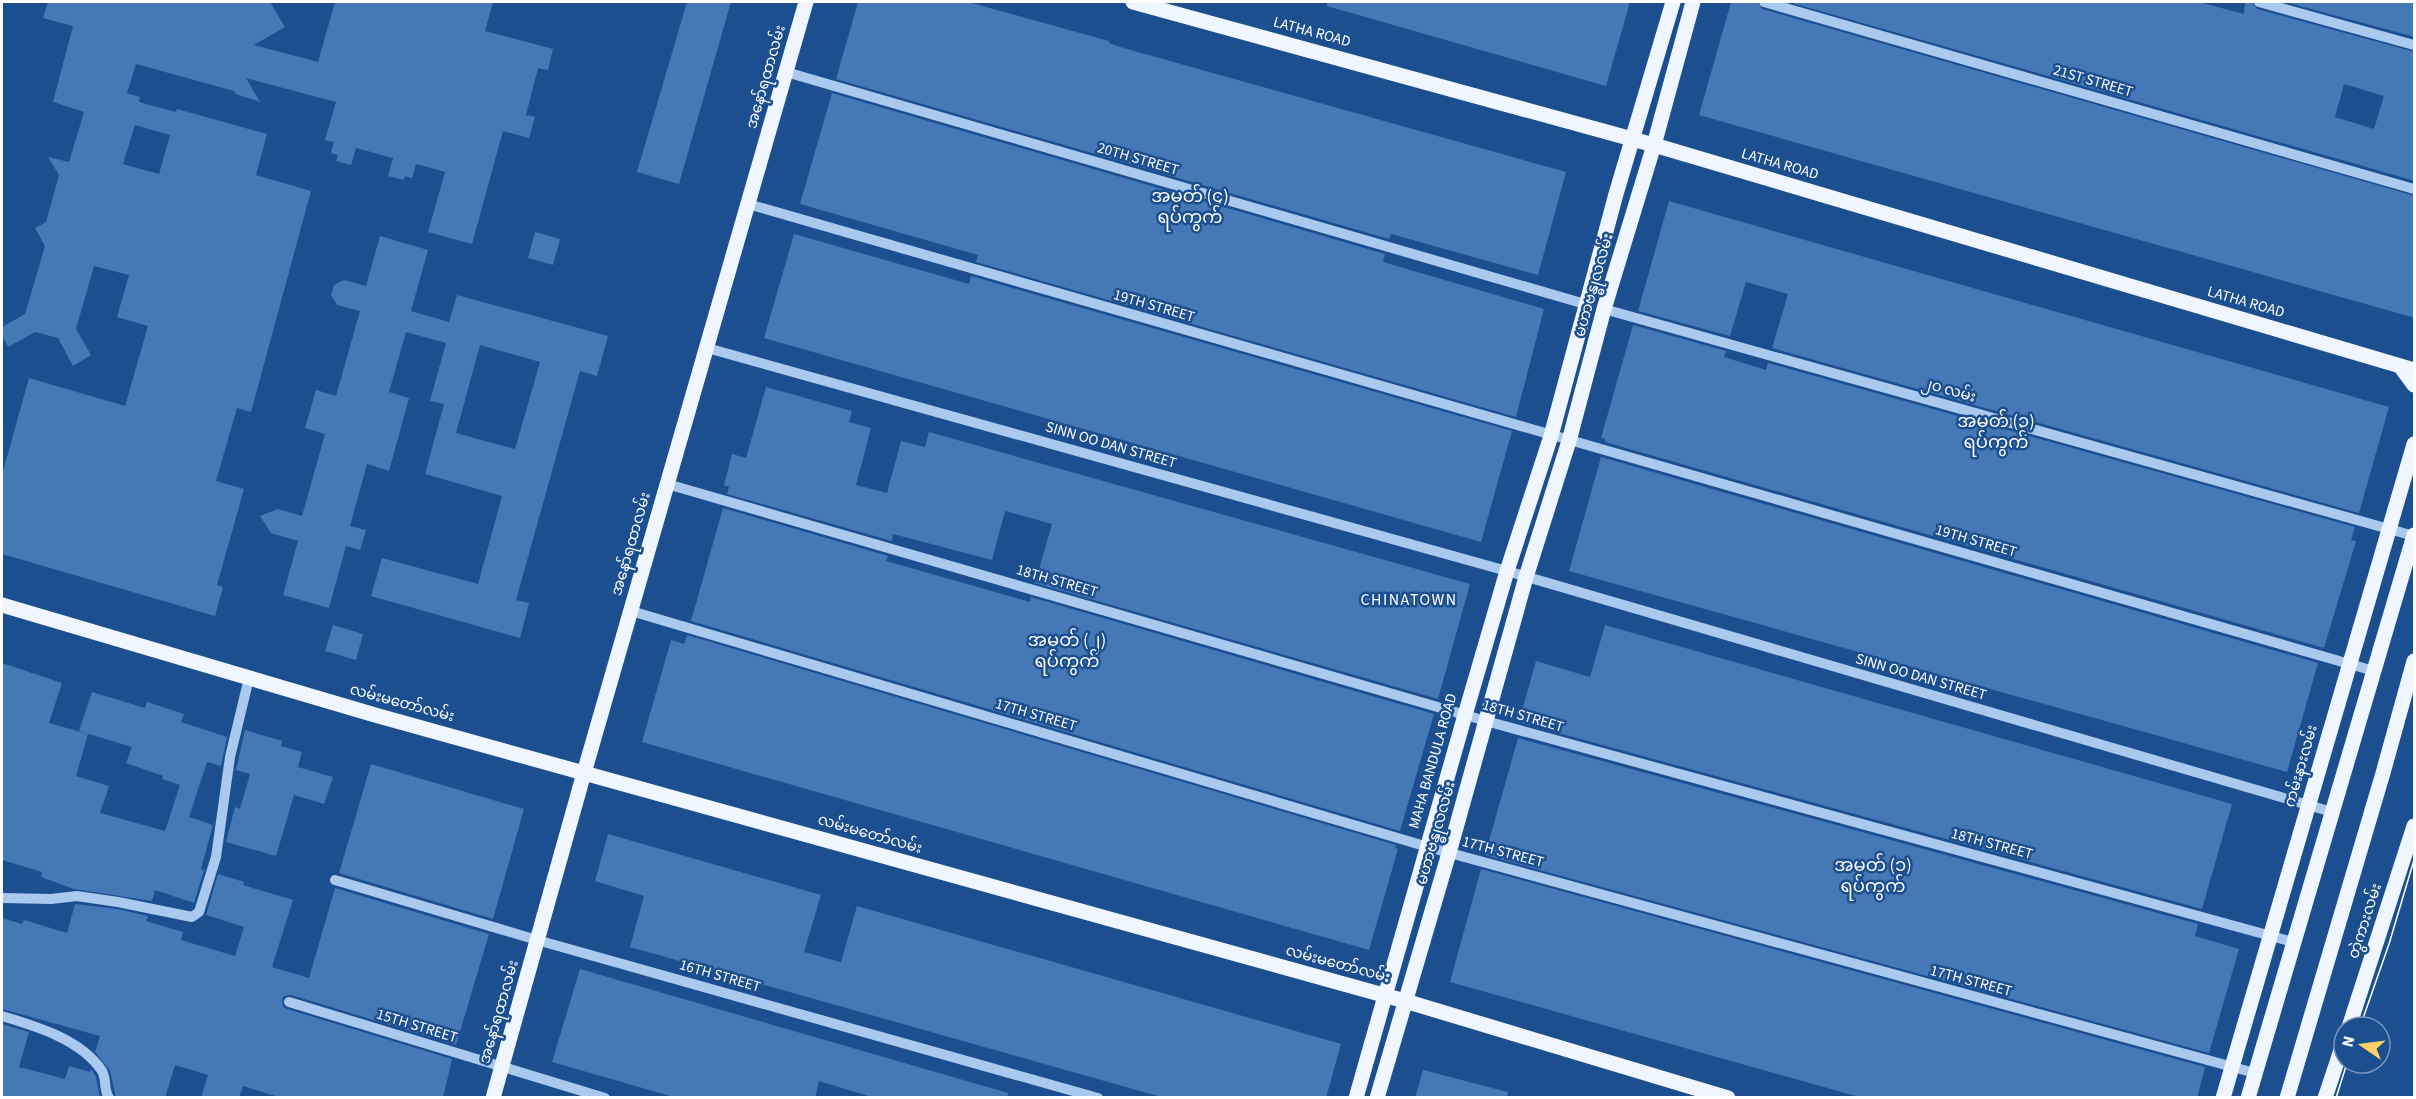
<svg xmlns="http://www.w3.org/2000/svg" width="2416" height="1099" viewBox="0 0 2416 1099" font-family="'Source Sans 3','Noto Sans Myanmar',sans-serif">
  <rect width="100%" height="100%" fill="#1b4f8f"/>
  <!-- building -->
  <path fill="#4478b7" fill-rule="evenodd" d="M48,2H270L285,27L254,45L318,62L335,2H493L485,31L553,49L548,70L538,68L526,115L535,117L529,138L503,131L472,244L428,232L445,172L416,164L412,178L405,176L404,180L388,176L393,158L356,148L351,165L336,161L338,155L331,153L334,142L325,140L336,102L246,78L260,102L236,94L234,91L136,64L127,93L140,97L139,102L176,112L177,109L267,134L256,175L311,191L251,412L237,408L216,481L244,489L217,585L223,587L215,616L2,554V475L29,378L125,406L148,326L117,317L129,275L94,266L76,329L91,355L73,366L58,338L35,332L8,347L2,335V327L25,314L45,246L35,228L46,222L59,175L48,157L69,162L84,112L53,102L73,26L43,18ZM135,125L170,135L159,174L123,164Z
    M687,2H731L679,184L637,172Z
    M858,2H968L1109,41V43L1120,47L1566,172L1538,275L1391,234L1389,239L836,79Z
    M1327,2H1630L1606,86L1327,6Z
    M1731,2H1757L1762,9L2415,196V318L1699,115Z
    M1789,2H2199L2244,14L2245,2H2252L2257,9L2415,52V181ZM2344,84L2384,96L2374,129L2335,117Z
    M2285,2H2415V37Z
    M832,93L1385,254L1383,262L1544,309L1516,417L976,262L978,255L800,204Z
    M1669,201L2389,407L2359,513L1772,348L1788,294L1746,282L1730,336L1638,311Z
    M535,232L560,239L553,265L528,258Z
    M794,234L969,284L971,276L1512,431L1481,542L764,338Z
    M380,236L428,250L411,311L449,322L457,295L608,336L597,376L580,371L516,600L529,603L520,638L371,596L382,558L478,584L502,496L425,474L444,404L430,401L446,343L406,332L389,392L409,398L389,471L367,464L350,526L366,530L360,550L346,546L329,608L283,595L298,541L271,533L260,516L278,509L302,516L325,434L305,428L316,390L336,396L360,311L337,305L331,295L334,285L344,280L366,286ZM480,345L540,362L515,449L456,433Z
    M1633,325L1726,351L1724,357L1766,370L1768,363L2355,527L2351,540L2356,541L2324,648L1605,442V439L1601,438Z
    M766,387L852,411L849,422L871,428L856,485L887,493L901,441L925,447L929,432L1470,584L1438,699L1035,583L1052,524L1005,511L992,560L893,534L892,541L727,494L729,487L724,485L732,454L746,458Z
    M1601,457L2318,663L2287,772L1569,571Z
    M723,508L888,556L886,561L1030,602L1031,597L1434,714L1400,831L691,621Z
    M333,625L363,634L356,660L325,651Z
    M1605,625L2232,804L2202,909L1522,723L1524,715L1521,714L1536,661L1590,677Z
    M687,635L1396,845L1395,848L1398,849L1369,950L642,742L671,640L684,644Z
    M2,663L62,683L49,723L88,734L76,776L109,786L100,813L165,831L180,785L162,779L163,776L126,763L132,747L79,731L92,692L145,708L147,702L184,714L181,722L227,737L221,766L207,762L189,817L213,825L201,869L204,870L194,903L155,890L152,901L74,889L41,877L42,872L2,860Z
    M245,730L282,741L281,746L302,752L298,767L333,777L324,804L294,795L276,856L226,842L235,807L240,809L250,774L236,770Z
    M1518,738L2198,924L2195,936L2239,949L2209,1053L1485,855Z
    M371,764L524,809L493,919L339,873Z
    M608,834L821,895L804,952L841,962L857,906L1341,1044L1326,1098H1165L630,947L644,896L595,881Z
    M1481,869L2205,1067L2197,1098H1863L1450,982Z
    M218,874L244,882L243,885L293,900L272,967L309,978L335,888L489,934L456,1045L291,995L284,996L282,1000L283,1007L287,1009L452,1059L443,1098H282L243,1086L239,1098H201L208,1075L175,1065L165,1098H116L110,1071L95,1052L100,1036L2,1009V918L22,924L24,920L67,933L75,904L117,909L148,916L146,921L183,932L181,940L235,956L244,927L206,915Z
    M580,969L1008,1093L1007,1098H875L819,1081L815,1098H677L552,1062Z
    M2,1024L29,1032L19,1067L65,1079L69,1066L90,1072L91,1069L96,1077L100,1098H2Z
    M1423,1070L1508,1092L1507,1098H1415Z"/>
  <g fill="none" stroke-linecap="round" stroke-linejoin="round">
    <!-- minor -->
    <path stroke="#a9c9ee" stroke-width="10" d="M1764,2L2414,189
      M2259,2L2414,45
      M786,72L1585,304
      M748,204L2374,671
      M1604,309L2414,536
      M707,348L1507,571L2332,812
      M667,484L1486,721L2293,942
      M631,611L1428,847L2255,1073
      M335,880L537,940L1098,1098
      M2,898L51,899L77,896L118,902L192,917L199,912L216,857L230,757L249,678
      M289,1002L605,1098
      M2,1016C35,1026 81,1039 102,1071C107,1079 103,1089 109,1098"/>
    <!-- major -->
    <path stroke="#f0f6ff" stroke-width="15" d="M1133,2L1654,145L2414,370
      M2400,366L2414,385
      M2,605L375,715L1405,1001L1728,1098
      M2349,1027L2414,826
      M493,1098L584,773L806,2
      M1356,1098L1465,715L1507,571L1551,436L1616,194L1673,2
      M1377,1098L1449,853L1526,577L1569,441L1604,309L1654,145L1693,2
      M2223,1098L2414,444
      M2248,1098L2414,535
      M2287,1098L2383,773L2414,661
      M2325,1098L2344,1041"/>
    <!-- tram -->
    <path stroke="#fff" stroke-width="1.5" d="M2360,1027L2389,944L2414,860
      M2336,1098L2347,1063"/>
  </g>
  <g text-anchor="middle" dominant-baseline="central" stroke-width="5" stroke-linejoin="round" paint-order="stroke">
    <!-- street labels -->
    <g font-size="15" fill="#fff" stroke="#1b4f8f">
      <text transform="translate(1312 32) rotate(15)">LATHA ROAD</text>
      <text transform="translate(766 77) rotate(-74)">အနော်ရထာလမ်း</text>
      <text transform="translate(2093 81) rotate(16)">21ST STREET</text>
      <text transform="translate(1138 159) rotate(16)">20TH STREET</text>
      <text transform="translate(1780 164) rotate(16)">LATHA ROAD</text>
      <text transform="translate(1594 285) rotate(-74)">မဟာဗန္ဓုလလမ်း</text>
      <text transform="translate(2246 302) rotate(16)">LATHA ROAD</text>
      <text transform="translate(1154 306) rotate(16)">19TH STREET</text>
      <text transform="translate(1949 390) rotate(16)">၂၀ လမ်း</text>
      <text transform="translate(1111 445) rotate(16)">SINN OO DAN STREET</text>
      <text transform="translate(1976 541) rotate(16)">19TH STREET</text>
      <text transform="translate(631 544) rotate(-74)">အနော်ရထာလမ်း</text>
      <text transform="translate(1057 581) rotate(16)">18TH STREET</text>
      <text transform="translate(1921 677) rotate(16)">SINN OO DAN STREET</text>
      <text transform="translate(402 703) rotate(15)">လမ်းမတော်လမ်း</text>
      <text transform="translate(1036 715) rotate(16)">17TH STREET</text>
      <text transform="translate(1523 716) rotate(16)">18TH STREET</text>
      <text transform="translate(1433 761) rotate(-74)">MAHA BANDULA ROAD</text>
      <text transform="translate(2301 766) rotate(-74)">ကမ်းနားလမ်း</text>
      <text transform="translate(1436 833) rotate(-74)">မဟာဗန္ဓုလလမ်း</text>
      <text transform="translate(870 834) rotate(16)">လမ်းမတော်လမ်း</text>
      <text transform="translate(1992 844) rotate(15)">18TH STREET</text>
      <text transform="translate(1503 852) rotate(15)">17TH STREET</text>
      <text transform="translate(2365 921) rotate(-72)">တွဲကားလမ်း</text>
      <text transform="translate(1338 964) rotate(15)">လမ်းမတော်လမ်း</text>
      <text transform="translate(720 976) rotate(16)">16TH STREET</text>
      <text transform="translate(1971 981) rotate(15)">17TH STREET</text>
      <text transform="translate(499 1012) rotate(-74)">အနော်ရထာလမ်း</text>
      <text transform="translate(417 1026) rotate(17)">15TH STREET</text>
    </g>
    <!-- neighbourhood labels -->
    <g font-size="16" letter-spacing="1.5" fill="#fff" stroke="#1b4f8f">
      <text x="1409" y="600">CHINATOWN</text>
    </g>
    <!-- quarter labels -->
    <g font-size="18" fill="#fff" stroke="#1b4f8f">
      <text x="1190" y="196">အမှတ် (၄)<tspan x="1190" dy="21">ရပ်ကွက်</tspan></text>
      <text x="1996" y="421">အမှတ် (၃)<tspan x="1996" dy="21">ရပ်ကွက်</tspan></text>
      <text x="1067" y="640">အမှတ် (၂)<tspan x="1067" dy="21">ရပ်ကွက်</tspan></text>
      <text x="1873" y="865">အမှတ် (၁)<tspan x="1873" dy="21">ရပ်ကွက်</tspan></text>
    </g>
  </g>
  <!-- border -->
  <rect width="2416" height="1099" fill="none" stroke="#ffffff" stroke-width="6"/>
  <!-- north arrow -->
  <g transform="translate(2362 1045) rotate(284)"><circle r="28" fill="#1b4f8f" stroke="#7695bc" stroke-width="1.5"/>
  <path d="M0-4.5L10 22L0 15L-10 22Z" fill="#ffd166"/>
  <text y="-9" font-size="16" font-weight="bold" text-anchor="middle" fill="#ffffff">N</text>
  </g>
</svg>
